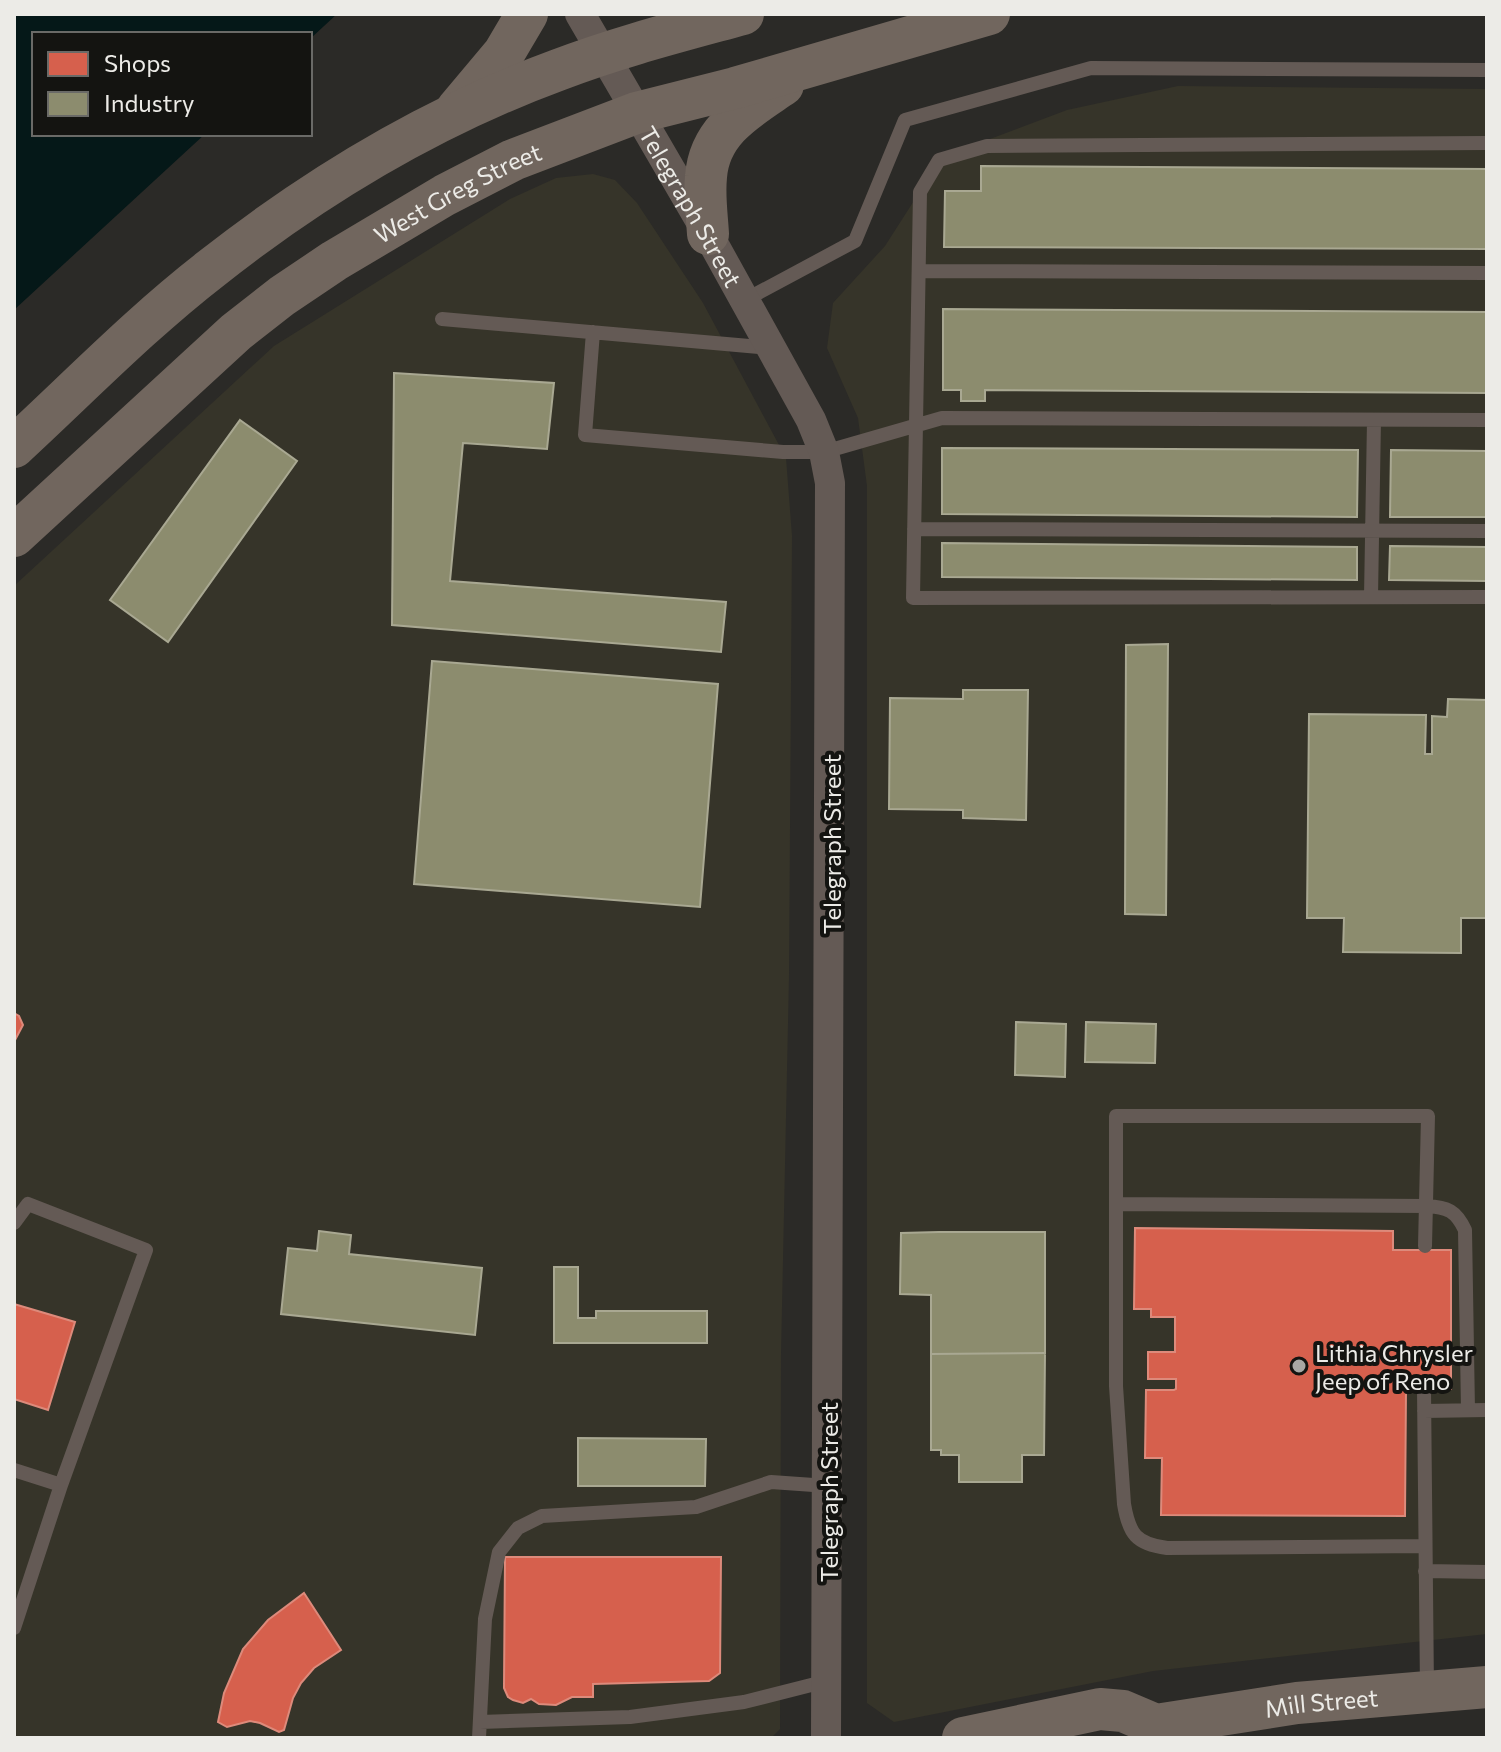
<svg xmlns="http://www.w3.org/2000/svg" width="1501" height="1752" viewBox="0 0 1501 1752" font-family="Commissioner,sans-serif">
  <rect width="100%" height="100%" fill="#2b2a27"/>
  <!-- built -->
  <path fill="#363429" d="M1178,86L1487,89V1634L1153,1671L894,1722L867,1703V486L858,418L827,348L833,303L885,246L942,157L1067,110Z
    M593,174L615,180L637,203L703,303L786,458L792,536L789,976L781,1354L780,1729L771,1738H14V586L274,346L510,199L556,178Z"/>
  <!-- water -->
  <path fill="#051818" d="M14,14H337L310,39V34H34V134H205L14,310Z"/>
  <!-- shops -->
  <path fill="#d6604d" stroke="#dd8a7b" stroke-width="2" d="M14,1013L19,1016L23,1025L14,1042Z
    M1135,1228L1393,1231V1250H1451V1389H1406L1405,1516L1161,1515L1162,1458H1145L1146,1390H1174L1176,1389V1379H1148V1352H1175V1317H1151V1309H1134Z
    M14,1304L75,1322L48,1410L14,1399Z
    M505,1557H721L720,1673L709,1681L593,1684V1697H572L556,1705L539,1704L531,1699L523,1703L513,1700L508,1697L504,1688Z
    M304,1593L341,1650L314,1668L301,1683L293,1698L284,1730L279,1732L260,1723L250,1721L227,1727L218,1722L224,1693L243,1649L268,1620Z"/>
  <!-- industry -->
  <path fill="#8c8c6e" stroke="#a9a892" stroke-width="2" d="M981,166L1487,169V249L944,247L945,191H981Z
    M943,309L1487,312V393L985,390V401H961V390H943Z
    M394,373L554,383L547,449L463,443L450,581L726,602L721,652L392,625Z
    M240,420L297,461L168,642L110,600Z
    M942,448L1358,450L1357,517L942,514Z
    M1391,450L1487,451V517H1390Z
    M942,543L1357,547V580L942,577Z
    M1390,546L1487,547V581L1389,580Z
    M1168,644L1166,915L1125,914L1126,645Z
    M432,661L718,684L700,907L414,884Z
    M963,690H1028L1026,820L963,818V810L889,809L890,698L963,699Z
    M1448,699L1487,700V918H1461V953L1343,952L1344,918H1307L1309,714L1426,715L1425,754H1432V716L1447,717Z
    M1016,1022L1066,1024L1065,1077L1015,1075Z
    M1086,1022L1156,1024L1155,1063L1085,1062Z
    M319,1231L351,1235L349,1254L482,1268L475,1335L281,1314L288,1248L317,1251Z
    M939,1232H1045V1353L931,1354V1295L900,1294L901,1233Z
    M554,1267H578V1318H596V1311H707V1343H554Z
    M1045,1353L1044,1455H1022V1482H959V1455H941V1450H931V1354Z
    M578,1438L706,1439L705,1486H578Z"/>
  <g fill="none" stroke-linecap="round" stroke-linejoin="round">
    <!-- service -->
    <path stroke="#645a55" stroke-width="14" d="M1487,143L987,146L939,160L920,192L913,598L1487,597
      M919,271L1487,273
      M745,300L855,241L905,120L1091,68L1487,70
      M442,319L771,348
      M593,332L585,435L783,452H824L942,418L1487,420
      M914,529L1487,531
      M1371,597L1374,420
      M1116,1204L1426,1206C1448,1207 1456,1211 1465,1230L1468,1410
      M14,1223L28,1204L146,1250L61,1485
      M1425,1246L1428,1116H1116V1386L1124,1504C1129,1534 1136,1544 1167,1548L1425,1546
      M1424,1390L1427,1690
      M1424,1411L1487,1410
      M14,1470L61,1485L14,1628
      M1425,1571L1487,1572
      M480,1722L630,1717L744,1702L827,1681
      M479,1738L485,1619L499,1552L518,1528L542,1516L696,1507L771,1482L828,1486"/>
    <!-- minor -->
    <path stroke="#645a55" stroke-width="30" id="s1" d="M580,14L708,234L811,420L824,452L830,483L826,1738"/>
    <!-- secondary -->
    <g stroke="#71665e" stroke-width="42">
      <path d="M457,109L504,53L527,14"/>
      <path d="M708,234C707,216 704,196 706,177C709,130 748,109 783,85"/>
      <path d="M14,447C79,387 142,322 212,268C316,186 433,116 558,70C618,47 681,31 743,14"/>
      <path id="s2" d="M14,536L236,332L282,296L334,261L445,195L513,160L636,113L735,88L989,14"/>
      <path id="s3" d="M963,1738L1100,1709L1123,1711L1156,1725L1297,1703L1487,1687"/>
    </g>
  </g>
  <!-- markers -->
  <circle fill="#a8a7a4" stroke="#141411" stroke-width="3" cx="1299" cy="1366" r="8"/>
  <g text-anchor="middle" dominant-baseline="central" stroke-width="8" stroke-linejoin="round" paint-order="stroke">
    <!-- street labels -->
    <g font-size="24" fill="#ecebe7" stroke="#141411">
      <text stroke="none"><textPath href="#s2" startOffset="564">West Greg Street</textPath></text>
      <text stroke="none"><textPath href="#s1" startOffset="222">Telegraph Street</textPath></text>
      <text transform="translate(831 844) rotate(-90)">Telegraph Street</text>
      <text transform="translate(828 1492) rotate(-90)">Telegraph Street</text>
      <text stroke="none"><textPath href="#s3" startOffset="366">Mill Street</textPath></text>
    </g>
    <!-- poi labels -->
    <g font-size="24" fill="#ecebe7" stroke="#141411" text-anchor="start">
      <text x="1315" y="1352">Lithia Chrysler<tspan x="1315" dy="28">Jeep of Reno</tspan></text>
    </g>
  </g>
  <!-- border -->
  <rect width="1501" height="1752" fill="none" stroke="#ecebe7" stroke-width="32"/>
  <!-- legend -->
  <rect x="32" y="32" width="280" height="104" fill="#141411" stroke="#6a6a67" stroke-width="2"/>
  <rect x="48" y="52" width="40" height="24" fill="#d6604d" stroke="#6a6a67" stroke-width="2"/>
  <text x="104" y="72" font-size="24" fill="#ecebe7">Shops</text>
  <rect x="48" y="92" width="40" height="24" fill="#8c8c6e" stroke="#6a6a67" stroke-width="2"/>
  <text x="104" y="112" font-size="24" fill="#ecebe7">Industry</text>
</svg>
